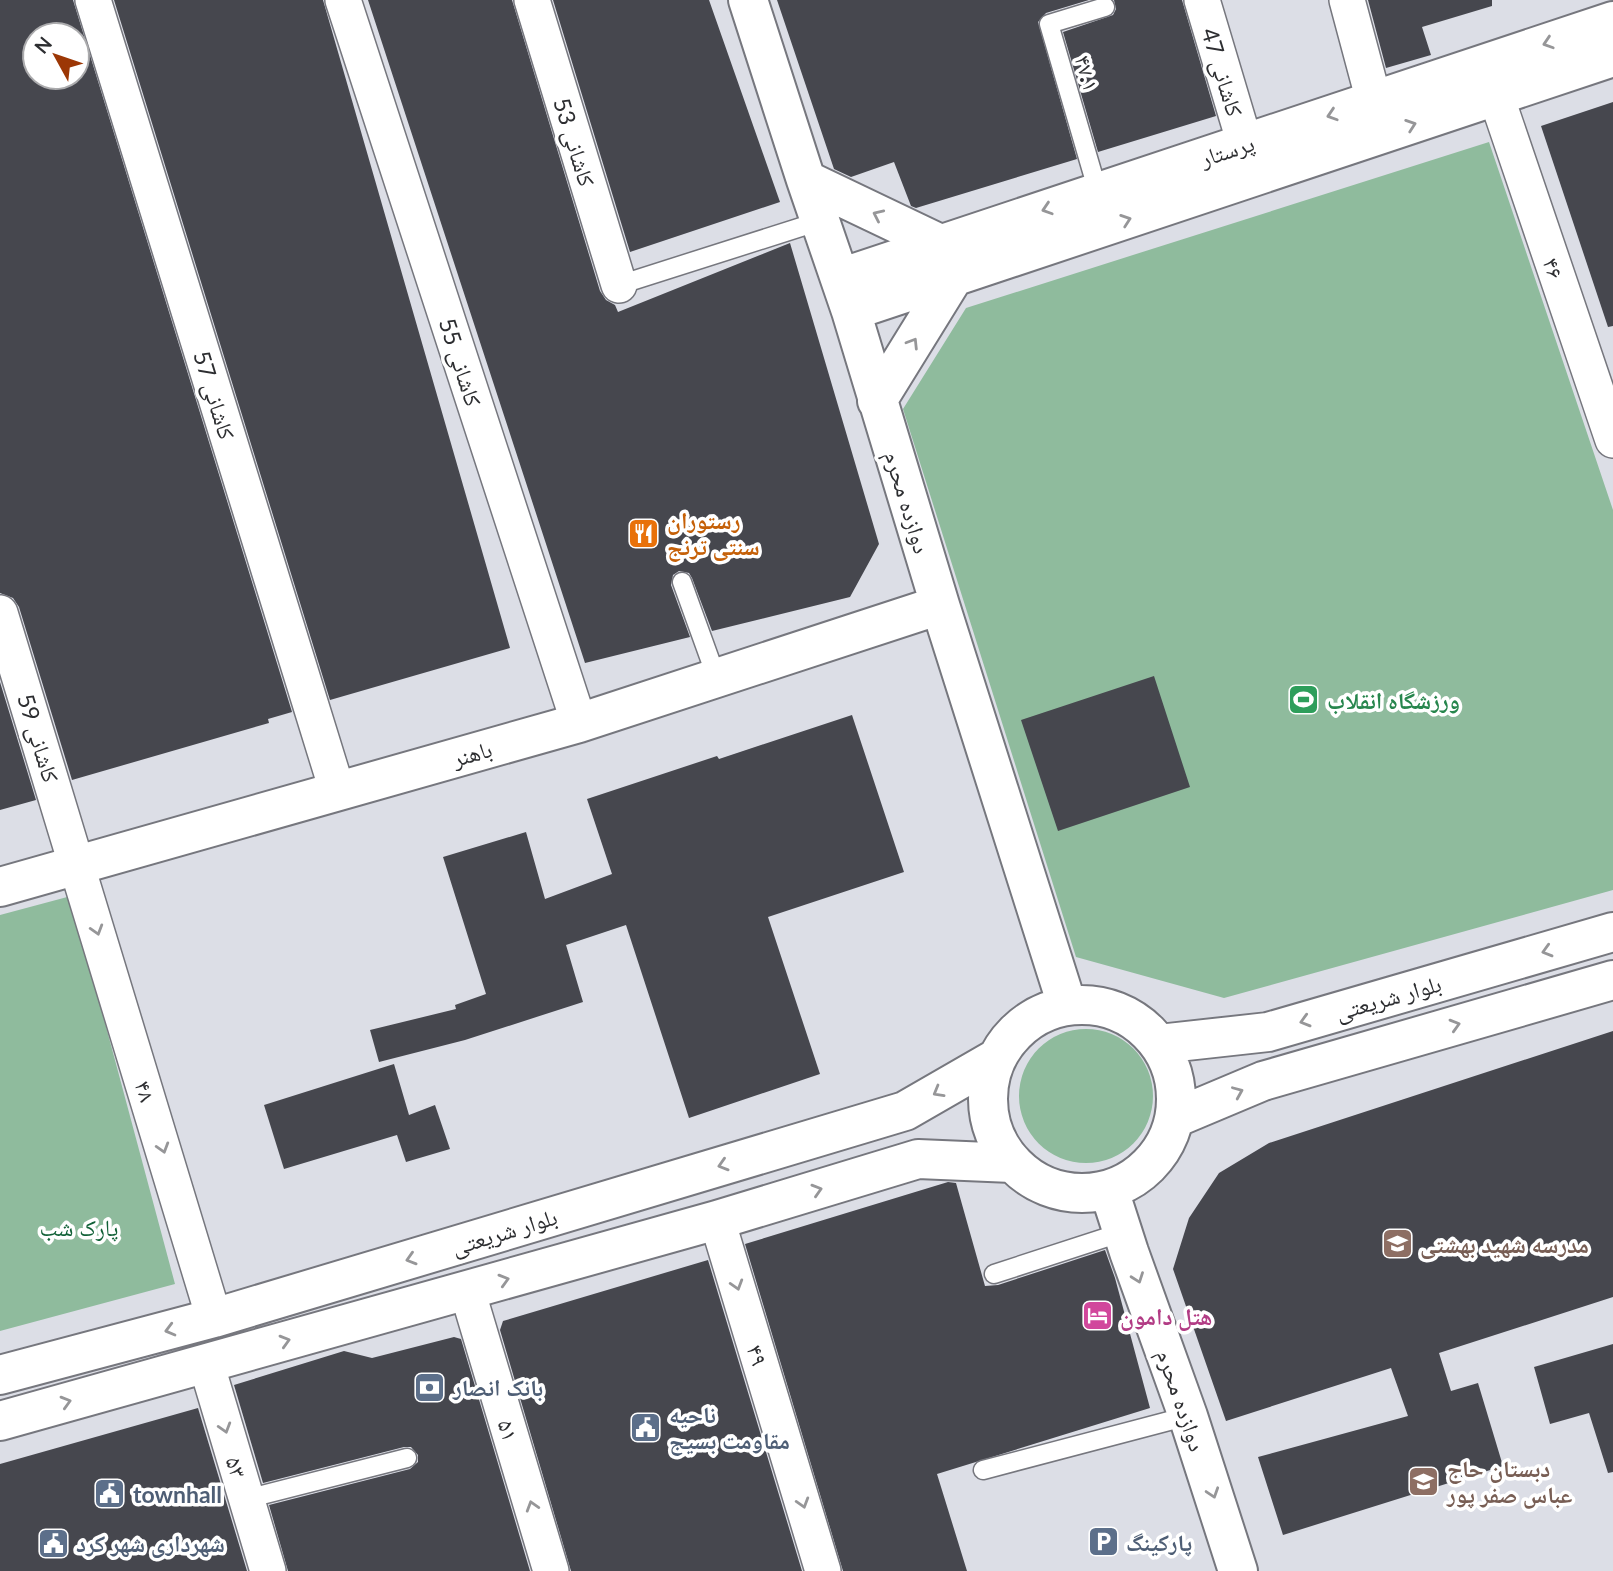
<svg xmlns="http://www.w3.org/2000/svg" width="1613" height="1571" viewBox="0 0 1613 1571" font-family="Lato,'Noto Naskh Arabic',sans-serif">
  <rect width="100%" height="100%" fill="#dcdee6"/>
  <!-- green -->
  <path fill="#8fbb9d" d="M1489,142L1613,510V890L1224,998L1076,957L903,409L966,308Z
    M71,896L175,1284L0,1331V915Z
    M1019 1096a67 67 0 1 1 134 0a67 67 0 1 1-134 0Z"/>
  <!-- building -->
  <path fill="#46474e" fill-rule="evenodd" d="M0,0H73L292,712L268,719L269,723L72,780L19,607L13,598L0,593ZM35,35H77V77H35Z
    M114,0H323L510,648L330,700Z
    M368,0H512L600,291L606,300L615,305L618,312L790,243L879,544L850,597L712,631L692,578L689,573L679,571L673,575L671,585L690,637L585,663Z
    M553,0H709L780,202L630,252Z
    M777,0H1089L1046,13L1038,22L1077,159L916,208L911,206L894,162L851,177L834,169Z
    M1114,0H1182L1216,116L1098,152L1063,32L1113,15L1116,9Z
    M1368,0H1492V6L1422,27L1431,55L1386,68Z
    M1613,102V326L1608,327L1541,126Z
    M1154,676L1190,787L1058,831L1021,720Z
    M0,682L36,800L0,810Z
    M852,715L904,872L768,917L820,1074L689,1118L626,925L566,945L583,1002L465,1040L379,1062L370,1030L456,1009L455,1005L486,994L443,857L526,832L545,899L612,874L587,799L717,756L719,759Z
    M1613,1031V1297L1439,1353L1451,1391L1478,1383L1503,1466L1283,1535L1258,1457L1408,1416L1391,1368L1226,1421L1173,1269L1189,1218L1219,1173L1269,1143Z
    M394,1064L409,1115L435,1105L450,1149L406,1162L397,1135L284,1169L264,1105Z
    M948,1182L956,1183L985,1286L998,1285L1105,1250L1115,1278L1150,1408L937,1474L967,1571H843L745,1244Z
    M708,1260L802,1571H571L500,1330L503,1321Z
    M454,1337L461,1339L530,1571H288L269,1505L410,1469L418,1462V1455L411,1447H404L263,1483L234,1385L344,1351L372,1358Z
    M1613,1344V1472L1608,1473L1589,1413L1550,1424L1534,1367Z
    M198,1408L247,1571H0V1464Z"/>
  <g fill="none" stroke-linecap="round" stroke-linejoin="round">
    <defs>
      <path id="lane" d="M1098,192L1049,24L1105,7
        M619,285L820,221
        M682,582L717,679
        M994,1274L1123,1232
        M983,1470L1188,1416
        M246,1499L407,1458"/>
      <path id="street" d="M93,0L337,790
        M343,0L579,723
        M532,0L619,285
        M1202,0L1245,144
        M1347,0L1374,101
        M1496,96L1613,440
        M0,613L214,1318
        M717,1220L823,1571
        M467,1290L551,1571
        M206,1363L268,1571"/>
      <path id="secondary" d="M748,0L806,180L851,311L940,605L1067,1005
        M806,180L940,244
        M840,278L1613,21
        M851,311L1613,57
        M877,401L953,278
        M0,887L579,723L940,605
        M988 1099a94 94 0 1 1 188 0a94 94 0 1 1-188 0Z
        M1159,1044L1268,1032L1613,932
        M1175,1118L1263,1081L1613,980
        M1109,1190L1129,1252L1188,1416L1238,1571
        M0,1375L214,1318L905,1111L997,1058
        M0,1421L717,1220L918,1159L1012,1163"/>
    </defs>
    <!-- lane casing -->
    <use href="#lane" stroke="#76777e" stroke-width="21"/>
    <!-- street casing -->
    <use href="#street" stroke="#76777e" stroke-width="38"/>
    <!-- secondary casing -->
    <use href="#secondary" stroke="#76777e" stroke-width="42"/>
    <!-- lane -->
    <use href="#lane" stroke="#fff" stroke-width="18"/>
    <!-- street -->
    <use href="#street" stroke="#fff" stroke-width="35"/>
    <!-- secondary -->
    <use href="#secondary" stroke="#fff" stroke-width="38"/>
  </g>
  <!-- one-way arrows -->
  <defs><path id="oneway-chevron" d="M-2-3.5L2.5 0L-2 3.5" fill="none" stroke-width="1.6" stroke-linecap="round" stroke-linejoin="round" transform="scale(1.75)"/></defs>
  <g stroke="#969698">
    <use href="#oneway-chevron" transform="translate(1548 43) rotate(162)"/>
    <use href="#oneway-chevron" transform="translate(1332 115) rotate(162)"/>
    <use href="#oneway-chevron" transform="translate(1411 125) rotate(-19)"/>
    <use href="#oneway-chevron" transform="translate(1047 209) rotate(162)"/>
    <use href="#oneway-chevron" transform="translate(878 215) rotate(-155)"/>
    <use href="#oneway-chevron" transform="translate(1126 220) rotate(-19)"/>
    <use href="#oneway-chevron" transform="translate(913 343) rotate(-58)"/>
    <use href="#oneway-chevron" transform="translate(97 930) rotate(73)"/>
    <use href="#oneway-chevron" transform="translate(1547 951) rotate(164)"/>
    <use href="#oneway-chevron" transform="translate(1305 1021) rotate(164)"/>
    <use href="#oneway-chevron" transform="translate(1455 1025) rotate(-16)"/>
    <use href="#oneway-chevron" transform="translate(938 1092) rotate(150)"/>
    <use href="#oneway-chevron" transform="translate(1238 1092) rotate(-23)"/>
    <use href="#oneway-chevron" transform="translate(163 1148) rotate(73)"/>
    <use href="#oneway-chevron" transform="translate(723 1165) rotate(163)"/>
    <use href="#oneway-chevron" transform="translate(817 1190) rotate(-17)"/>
    <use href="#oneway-chevron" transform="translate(411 1259) rotate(163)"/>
    <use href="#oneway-chevron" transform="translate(1138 1278) rotate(70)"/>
    <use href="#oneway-chevron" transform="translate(504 1280) rotate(-16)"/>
    <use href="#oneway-chevron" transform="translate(737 1285) rotate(73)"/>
    <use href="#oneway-chevron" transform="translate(170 1330) rotate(165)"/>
    <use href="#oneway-chevron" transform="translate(285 1341) rotate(-16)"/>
    <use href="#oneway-chevron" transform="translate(66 1402) rotate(-16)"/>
    <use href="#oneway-chevron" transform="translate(225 1428) rotate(73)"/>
    <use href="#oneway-chevron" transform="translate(1213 1493) rotate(72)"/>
    <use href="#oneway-chevron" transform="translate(803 1503) rotate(73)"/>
    <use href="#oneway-chevron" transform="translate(532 1506) rotate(-107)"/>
  </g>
  <!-- icons -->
  <defs>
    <symbol id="restaurant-square" viewBox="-11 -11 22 22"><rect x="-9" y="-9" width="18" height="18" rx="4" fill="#e8710a" stroke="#fff"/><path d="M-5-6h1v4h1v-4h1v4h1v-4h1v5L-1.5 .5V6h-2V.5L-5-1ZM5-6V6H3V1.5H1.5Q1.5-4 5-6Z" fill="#fff"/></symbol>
    <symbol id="stadium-square" viewBox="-11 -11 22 22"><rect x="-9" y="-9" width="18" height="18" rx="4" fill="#2e9e5b" stroke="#fff"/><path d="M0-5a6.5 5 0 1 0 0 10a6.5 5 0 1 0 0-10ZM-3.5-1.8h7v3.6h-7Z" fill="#fff"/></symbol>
    <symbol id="school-square" viewBox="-11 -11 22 22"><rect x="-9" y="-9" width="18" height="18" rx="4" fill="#8d6e63" stroke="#fff"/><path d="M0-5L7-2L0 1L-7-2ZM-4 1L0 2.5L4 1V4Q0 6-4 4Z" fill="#fff"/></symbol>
    <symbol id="hotel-square" viewBox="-11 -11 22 22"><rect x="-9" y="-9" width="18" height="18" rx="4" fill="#d1479c" stroke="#fff"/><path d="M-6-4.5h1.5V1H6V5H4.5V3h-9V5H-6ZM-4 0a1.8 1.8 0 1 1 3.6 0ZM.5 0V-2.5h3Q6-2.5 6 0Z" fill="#fff"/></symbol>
    <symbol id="bank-square" viewBox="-11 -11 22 22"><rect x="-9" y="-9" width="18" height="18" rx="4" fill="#5c6f8a" stroke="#fff"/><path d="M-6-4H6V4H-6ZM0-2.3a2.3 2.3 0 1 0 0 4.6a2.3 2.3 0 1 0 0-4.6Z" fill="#fff"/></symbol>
    <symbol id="civic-square" viewBox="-11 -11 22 22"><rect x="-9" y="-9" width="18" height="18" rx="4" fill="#5c6f8a" stroke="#fff"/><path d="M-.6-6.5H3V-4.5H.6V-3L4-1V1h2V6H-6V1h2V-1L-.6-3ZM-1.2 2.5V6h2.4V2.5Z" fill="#fff"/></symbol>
    <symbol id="parking-square" viewBox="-11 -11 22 22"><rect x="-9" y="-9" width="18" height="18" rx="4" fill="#5c6f8a" stroke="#fff"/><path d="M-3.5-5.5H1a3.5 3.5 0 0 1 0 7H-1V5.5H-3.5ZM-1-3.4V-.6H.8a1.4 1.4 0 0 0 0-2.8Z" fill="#fff"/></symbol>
  </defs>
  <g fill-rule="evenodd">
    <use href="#restaurant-square" x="626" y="516" width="35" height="35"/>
    <use href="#stadium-square" x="1286" y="682" width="35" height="35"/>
    <use href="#school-square" x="1380" y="1226" width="35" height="35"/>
    <use href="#hotel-square" x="1080" y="1298" width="35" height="35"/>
    <use href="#bank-square" x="412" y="1370" width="35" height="35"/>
    <use href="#civic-square" x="628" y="1410" width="35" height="35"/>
    <use href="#school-square" x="1406" y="1464" width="35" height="35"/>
    <use href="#civic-square" x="92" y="1476" width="35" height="35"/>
    <use href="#parking-square" x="1086" y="1524" width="35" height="35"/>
    <use href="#civic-square" x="36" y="1526" width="35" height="35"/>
  </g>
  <g text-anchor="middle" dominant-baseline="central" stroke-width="7" stroke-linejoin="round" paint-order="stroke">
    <!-- street labels -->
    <g font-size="23" fill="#2d2e31" stroke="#fff">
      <text transform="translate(1223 72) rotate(73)">کاشانی 47</text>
      <text transform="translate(1088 73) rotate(74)">۴۷.۱</text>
      <text transform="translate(575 142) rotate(73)">کاشانی 53</text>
      <text transform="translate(1227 150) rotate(-18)">پرستار</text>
      <text transform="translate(1554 268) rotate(71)">۴۶</text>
      <text transform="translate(461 362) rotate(72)">کاشانی 55</text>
      <text transform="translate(215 395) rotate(73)">کاشانی 57</text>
      <text transform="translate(908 502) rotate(73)">دوازده محرم</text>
      <text transform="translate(39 738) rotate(73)">کاشانی 59</text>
      <text transform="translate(472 753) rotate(-16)">باهنر</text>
      <text transform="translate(1388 997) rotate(-16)">بلوار شریعتی</text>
      <text transform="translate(146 1091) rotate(73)">۴۸</text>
      <text transform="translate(504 1231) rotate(-17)">بلوار شریعتی</text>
      <text transform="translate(758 1355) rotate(73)">۴۹</text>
      <text transform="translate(1182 1400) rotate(71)">دوازده محرم</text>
      <text transform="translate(509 1430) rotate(73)">۵۱</text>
      <text transform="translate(237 1467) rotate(73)">۵۳</text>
    </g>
    <!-- food labels -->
    <g font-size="23" font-weight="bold" fill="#c56008" stroke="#fff" text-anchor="start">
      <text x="667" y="520">رستوران<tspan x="667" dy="26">سنتی ترنج</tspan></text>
    </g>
    <!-- leisure labels -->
    <g font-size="23" font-weight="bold" fill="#27864d" stroke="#fff" text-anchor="start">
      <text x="1327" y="700">ورزشگاه انقلاب</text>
    </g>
    <!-- park labels -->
    <g font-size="23" fill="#116137" stroke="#fff">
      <text x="79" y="1227">پارک شب</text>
    </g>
    <!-- education labels -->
    <g font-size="23" font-weight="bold" fill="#785e54" stroke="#fff" text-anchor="start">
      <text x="1420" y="1244">مدرسه شهید بهشتی</text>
      <text x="1447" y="1468">دبستان حاج<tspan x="1447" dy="26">عباس صفر پور</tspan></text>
    </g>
    <!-- hotel labels -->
    <g font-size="23" font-weight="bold" fill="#b23c85" stroke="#fff" text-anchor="start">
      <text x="1120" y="1316">هتل دامون</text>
    </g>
    <!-- service labels -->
    <g font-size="23" font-weight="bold" fill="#4e5e75" stroke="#fff" text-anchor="start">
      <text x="453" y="1387">بانک انصار</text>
      <text x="669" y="1414">ناحیه<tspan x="669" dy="26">مقاومت بسیج</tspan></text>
      <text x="133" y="1494">townhall</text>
      <text x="1126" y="1542">پارکینگ</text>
      <text x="76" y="1543">شهرداری شهر کرد</text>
    </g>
  </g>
  <!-- north arrow -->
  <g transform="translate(56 56) rotate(310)"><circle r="33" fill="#ffffff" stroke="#ababad" stroke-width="2"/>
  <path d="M0-5L12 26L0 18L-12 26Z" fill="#9c3705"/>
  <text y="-10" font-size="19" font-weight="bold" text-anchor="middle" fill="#2d2e31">N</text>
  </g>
</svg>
